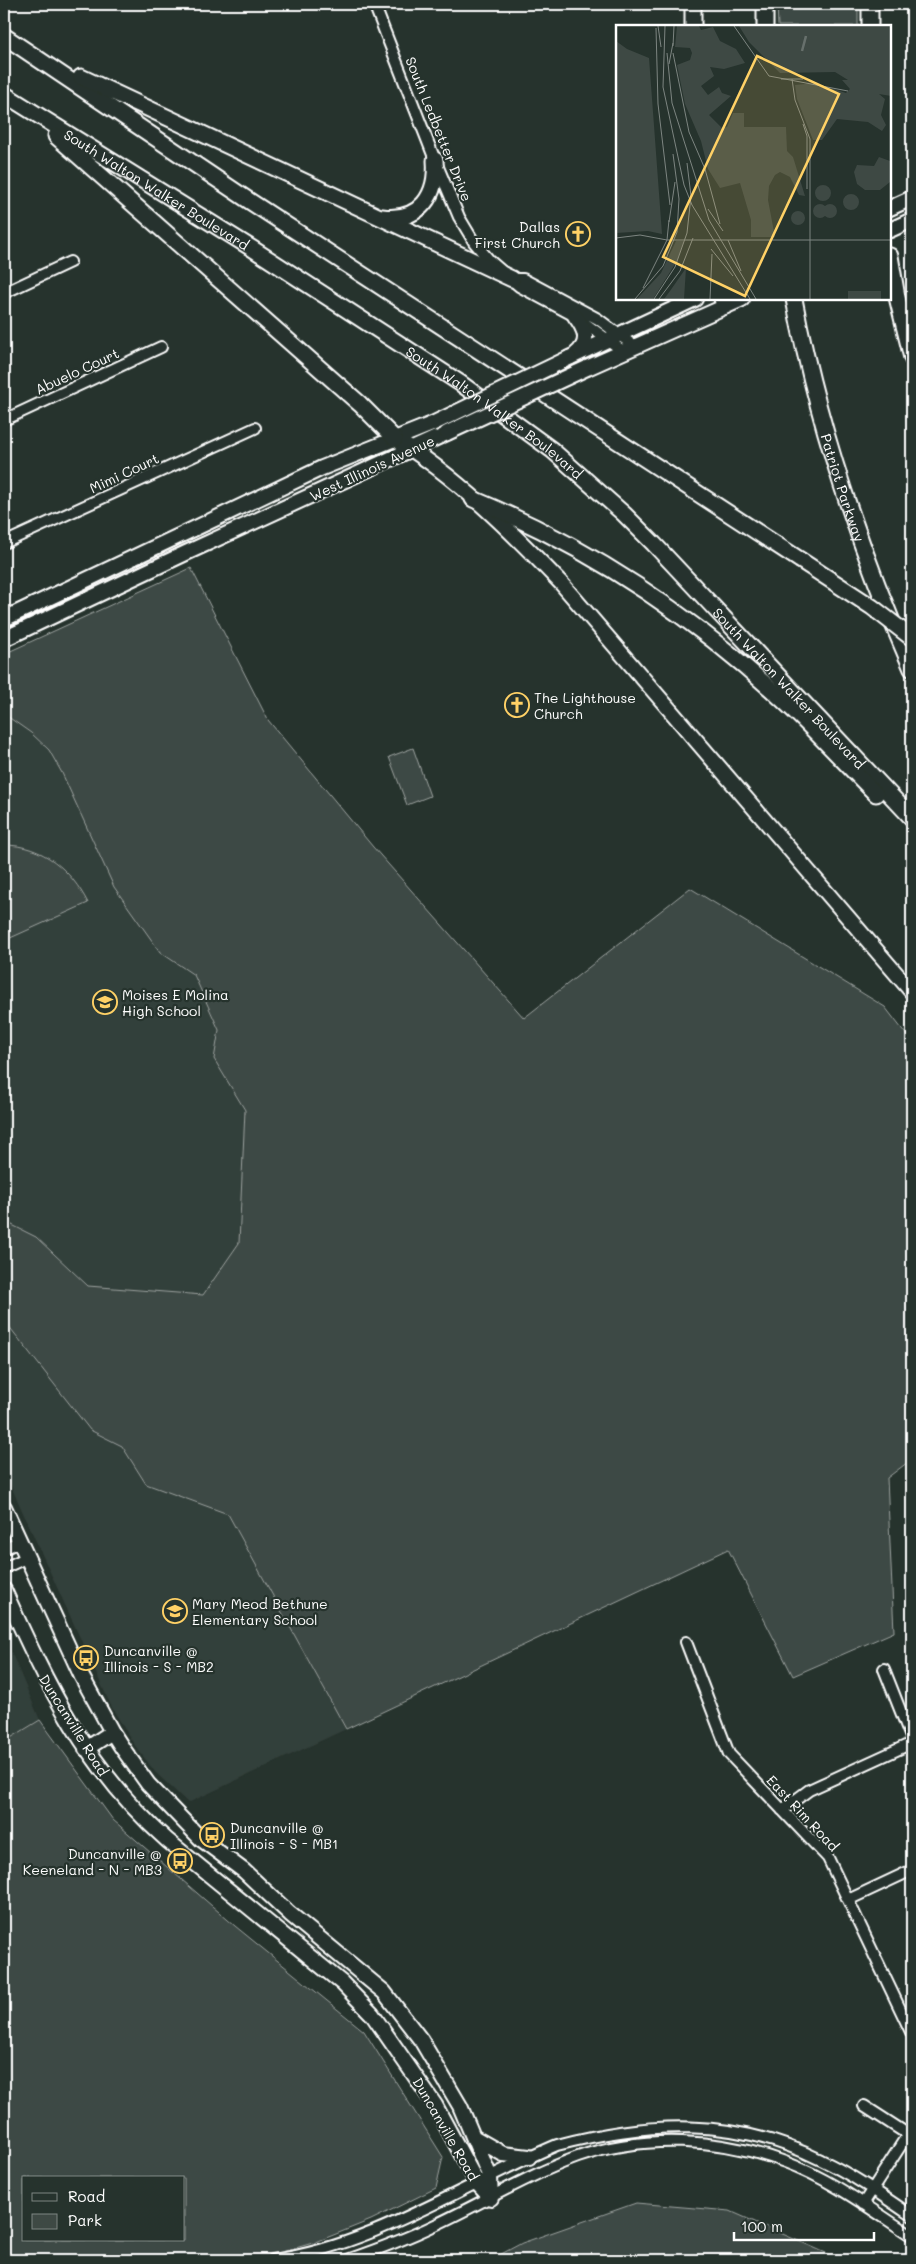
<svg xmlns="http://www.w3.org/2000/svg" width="916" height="2264" viewBox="0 0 916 2264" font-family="Mali,sans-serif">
  <rect width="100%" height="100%" fill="#26332d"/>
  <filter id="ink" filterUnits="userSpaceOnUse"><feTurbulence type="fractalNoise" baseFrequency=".02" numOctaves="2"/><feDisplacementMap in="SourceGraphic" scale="10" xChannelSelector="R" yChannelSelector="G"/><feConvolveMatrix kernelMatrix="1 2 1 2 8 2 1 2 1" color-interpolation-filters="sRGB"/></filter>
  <g filter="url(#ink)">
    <!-- built -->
    <path fill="#333f3a" d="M4,714L31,733L49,750L160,952L194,975L219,1030L214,1059L245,1110L239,1243L203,1295L88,1286L36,1238L4,1221Z
      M4,1320L90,1430L122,1446L146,1484L228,1514L346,1729L188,1803L155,1772L133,1743L112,1708L4,1471Z
      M4,1635L40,1720L4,1742Z"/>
    <!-- green -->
    <path fill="#3e4944" stroke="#9ea4a2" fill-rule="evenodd" d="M777,4H858V26H778Z
      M191,568L268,720L373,847L524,1018L690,888L885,1007L912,1042V1459L887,1478L894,1632L793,1676L728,1549L346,1729L228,1514L146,1484L122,1446L90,1430L4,1320V1221L36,1237L88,1286L203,1295L239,1243L245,1110L214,1059L219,1030L194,975L160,952L114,887L62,773L49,750L31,733L4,714V654Z
      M413,748L430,796L407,805L389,757Z
      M4,845C43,845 71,870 88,903L8,939L4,938Z
      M40,1720L113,1820L235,1926L364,2031L443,2157L436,2188L371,2220L316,2242L268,2256L227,2260H4V1742ZM24,2178H184V2240H24Z
      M636,2203L730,2211L842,2260H490L522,2243Z"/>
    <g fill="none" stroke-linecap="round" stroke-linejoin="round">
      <defs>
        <path id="minor" d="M374,4L435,160L459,217L474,242L489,260L519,286L575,316L623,351
          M512,279H523L598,319L634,346
          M4,293L70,262
          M4,420L161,347
          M4,543L255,428
          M4,1549L20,1541
          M4,1568L28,1557
          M686,1642L729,1754L828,1858L912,2034
          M884,1669L912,1740
          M782,1810L809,1790L912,1743
          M848,1900L912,1870
          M864,2106L912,2137
          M863,2204L912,2128
          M273,2260C376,2245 462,2185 557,2145C648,2121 735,2117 821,2160C853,2175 883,2196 912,2216
          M347,2260C376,2250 406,2239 435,2225C482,2203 528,2175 578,2157C644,2134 720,2138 785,2162C831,2179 872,2210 912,2236"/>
        <path id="major" d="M890,208L912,198
          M890,230L912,220
          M575,316C585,329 591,342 576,354
          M569,358L695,299
          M587,368L742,299
          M395,439C454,474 513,533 561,583L912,992
          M4,619L322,468L432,424
          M4,639L186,553L447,433
          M4,1507L82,1677L112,1732L123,1749L148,1784L201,1839L244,1871L290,1914L384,1992L421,2040L460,2106L490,2177L491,2198
          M4,1590C47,1685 87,1770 168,1841L342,1983L372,2014L435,2105L477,2183L491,2198
          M86,1749L112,1732
          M475,2138L503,2154L529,2157"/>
        <g id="highway">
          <path d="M693,4V26"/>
          <path d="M870,4V26"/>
          <path d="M765,26V4"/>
          <path d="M4,36L251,202L800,560"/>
          <path d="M81,77L512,279"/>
          <path id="s1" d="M4,94L253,249L460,383L552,450L624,514L654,544L912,818"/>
          <path d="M56,136L360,404L395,439"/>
          <path d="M382,217C420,222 438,195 435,160"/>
          <path d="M890,256L897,297L912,358"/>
          <path d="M722,299L725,306"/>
          <path id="s2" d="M794,299C818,427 860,550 912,669"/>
          <path d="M473,499C589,547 694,617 785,702C817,732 846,764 876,794"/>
        </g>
      </defs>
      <!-- minor casing -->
      <use href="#minor" stroke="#fff" stroke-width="14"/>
      <!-- major casing -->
      <use href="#major" stroke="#fff" stroke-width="18"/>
      <!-- highway casing -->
      <use href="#highway" stroke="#fff" stroke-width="19"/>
      <!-- minor -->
      <use href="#minor" stroke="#26332d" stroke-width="10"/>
      <!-- major -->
      <use href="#major" stroke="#26332d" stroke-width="14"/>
      <!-- highway -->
      <use href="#highway" stroke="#26332d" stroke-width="15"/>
      <defs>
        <path id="major-bridge" d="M432,424L569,358
          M447,433L587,368"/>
        <path id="highway-bridge" d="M800,560L872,607L912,638"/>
      </defs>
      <!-- major-bridge casing -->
      <use href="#major-bridge" stroke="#fff" stroke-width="18" stroke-linecap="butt"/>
      <!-- highway-bridge casing -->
      <use href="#highway-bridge" stroke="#fff" stroke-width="19" stroke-linecap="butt"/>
      <!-- major-bridge -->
      <use href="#major-bridge" stroke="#26332d" stroke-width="14"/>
      <!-- highway-bridge -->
      <use href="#highway-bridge" stroke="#26332d" stroke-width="15"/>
    </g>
  </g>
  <!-- icons -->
  <defs>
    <symbol id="church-ring" viewBox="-11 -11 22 22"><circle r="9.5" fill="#26332d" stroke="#ffd166" stroke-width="1.5"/><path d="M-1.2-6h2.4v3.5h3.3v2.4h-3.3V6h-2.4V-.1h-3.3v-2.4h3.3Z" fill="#ffd166"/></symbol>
    <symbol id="school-ring" viewBox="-11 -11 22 22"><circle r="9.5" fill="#26332d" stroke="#ffd166" stroke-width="1.5"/><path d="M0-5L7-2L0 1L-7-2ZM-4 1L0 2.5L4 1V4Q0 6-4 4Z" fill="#ffd166"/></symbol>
    <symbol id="bus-ring" viewBox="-11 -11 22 22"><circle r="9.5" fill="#26332d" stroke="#ffd166" stroke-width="1.5"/><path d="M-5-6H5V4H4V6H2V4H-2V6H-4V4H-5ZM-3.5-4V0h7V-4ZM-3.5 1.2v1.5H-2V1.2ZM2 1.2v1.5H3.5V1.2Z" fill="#ffd166"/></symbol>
  </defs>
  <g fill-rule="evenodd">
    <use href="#church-ring" x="564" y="220" width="28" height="28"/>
    <use href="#church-ring" x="503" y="691" width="28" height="28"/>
    <use href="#school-ring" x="91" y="988" width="28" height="28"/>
    <use href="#school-ring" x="161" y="1597" width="28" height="28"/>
    <use href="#bus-ring" x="72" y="1644" width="28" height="28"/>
    <use href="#bus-ring" x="198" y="1821" width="28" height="28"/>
    <use href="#bus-ring" x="166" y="1847" width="28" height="28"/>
  </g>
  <g text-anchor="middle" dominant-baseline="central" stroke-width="4.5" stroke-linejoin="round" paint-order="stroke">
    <!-- street labels -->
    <g font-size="14" fill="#fff" stroke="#26332d">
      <text transform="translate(439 129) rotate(68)">South Ledbetter Drive</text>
      <text stroke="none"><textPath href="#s1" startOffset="180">South Walton Walker Boulevard</textPath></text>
      <text transform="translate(77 371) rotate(-25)">Abuelo Court</text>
      <text stroke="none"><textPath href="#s1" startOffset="585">South Walton Walker Boulevard</textPath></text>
      <text transform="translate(372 468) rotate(-25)">West Illinois Avenue</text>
      <text transform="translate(124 473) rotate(-25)">Mimi Court</text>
      <text stroke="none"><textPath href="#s2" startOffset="195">Patriot Parkway</textPath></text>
      <text stroke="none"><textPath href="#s1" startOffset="990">South Walton Walker Boulevard</textPath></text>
      <text transform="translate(74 1725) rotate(58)">Duncanville Road</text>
      <text transform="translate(803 1813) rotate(47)">East Rim Road</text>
      <text transform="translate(446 2129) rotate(60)">Duncanville Road</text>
    </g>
    <!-- poi labels -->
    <g font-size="14" fill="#fff" stroke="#26332d" text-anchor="start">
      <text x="560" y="226" text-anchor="end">Dallas<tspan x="560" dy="16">First Church</tspan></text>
      <text x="534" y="697">The Lighthouse<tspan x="534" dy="16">Church</tspan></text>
      <text x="122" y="994">Moises E Molina<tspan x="122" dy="16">High School</tspan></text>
      <text x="192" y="1603">Mary Meod Bethune<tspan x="192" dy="16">Elementary School</tspan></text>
      <text x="104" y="1650">Duncanville @<tspan x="104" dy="16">Illinois - S - MB2</tspan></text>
      <text x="230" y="1827">Duncanville @<tspan x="230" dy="16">Illinois - S - MB1</tspan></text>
      <text x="162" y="1853" text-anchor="end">Duncanville @<tspan x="162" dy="16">Keeneland - N - MB3</tspan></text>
    </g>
  </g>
  <!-- overview -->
  <g transform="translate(616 25)">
    <rect width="275" height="275" fill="#26332d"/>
    <path d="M61,1H83L85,5L97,2L104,16L120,24L129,38L108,44L94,42L98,51L85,61L92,70L103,62L106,68L115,71L93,90L106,103L111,102L117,88H128V102H170L171,126L177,132L189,171L183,170L174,152L164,147L159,150L153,161L152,175L159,212H135V195L124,158L104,163L92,144L85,116L69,79L61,40L74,35L76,28L74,23L59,22ZM123,1H275V71L263,69L269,74L265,90L270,100L266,106L252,97L221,94L206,115H197L181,74L179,60L199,58L230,68L234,64L226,55H232L219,47L164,48L133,17ZM0,16L11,24L33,33L46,209L32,206L0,208ZM263,132L274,136V157L264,165H249L241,159L238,147L241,140L258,141ZM199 168a8 8 0 1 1 16 0a8 8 0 1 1-16 0ZM227 177a8 8 0 1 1 16 0a8 8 0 1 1-16 0ZM207 186a7 7 0 1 1 14 0a7 7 0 1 1-14 0ZM197 186a7 7 0 1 1 14 0a7 7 0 1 1-14 0ZM175 193a7 7 0 1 1 14 0a7 7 0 1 1-14 0ZM60,216H68L61,236L37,274H21L45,248ZM70,243L68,274H48L54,266ZM232,266H265V274H232Z" fill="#3e4944"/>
    <path fill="none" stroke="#67706c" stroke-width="2.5" d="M186,26L190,11"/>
    <path fill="none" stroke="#7d8581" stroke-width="1" d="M42,1L45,22M49,1L47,62L68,160L76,180L134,274M118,1L153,51L232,66M40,3L42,79L54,180M57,21L58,1M51,28L56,78L93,195L140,274M57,28L73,107L89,144L104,199M53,39L57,18M165,54H187M176,54L179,75L194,114V274M187,99L191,111V164M92,184L107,206M53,197L59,157M0,213L24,210L51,215H275M51,215L53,195M112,215L125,246M95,224L117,251M27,263L51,215M19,274L47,241L61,207L63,174L57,129M38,274L59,242L71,208L75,171L71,138M43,274L64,246L77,213M94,274L96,229"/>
    <path fill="#ffd166" fill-opacity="0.15" stroke="#ffd166" stroke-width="2.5" d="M141,31L223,69L129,271L47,232Z"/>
    <rect width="275" height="275" fill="none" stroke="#fff" stroke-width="2.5"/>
  </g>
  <!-- margin -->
  <rect width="916" height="2264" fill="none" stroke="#26332d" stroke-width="20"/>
  <rect x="10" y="10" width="896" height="2244" fill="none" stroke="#fff" stroke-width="2" filter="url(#ink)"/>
  <!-- legend -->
  <rect x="22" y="2176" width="162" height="65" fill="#26332d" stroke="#7d8581"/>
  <rect x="32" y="2193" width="25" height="8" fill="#26332d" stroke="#7d8581"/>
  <text x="68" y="2202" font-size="15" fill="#ffffff">Road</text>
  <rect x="32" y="2214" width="25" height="15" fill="#3e4944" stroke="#7d8581"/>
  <text x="68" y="2226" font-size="15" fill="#ffffff">Park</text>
  <!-- scale -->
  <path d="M734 2232v8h140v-8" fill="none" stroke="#ffffff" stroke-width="2.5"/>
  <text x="741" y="2232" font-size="15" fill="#ffffff" stroke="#26332d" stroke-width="4" paint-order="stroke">100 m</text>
</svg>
